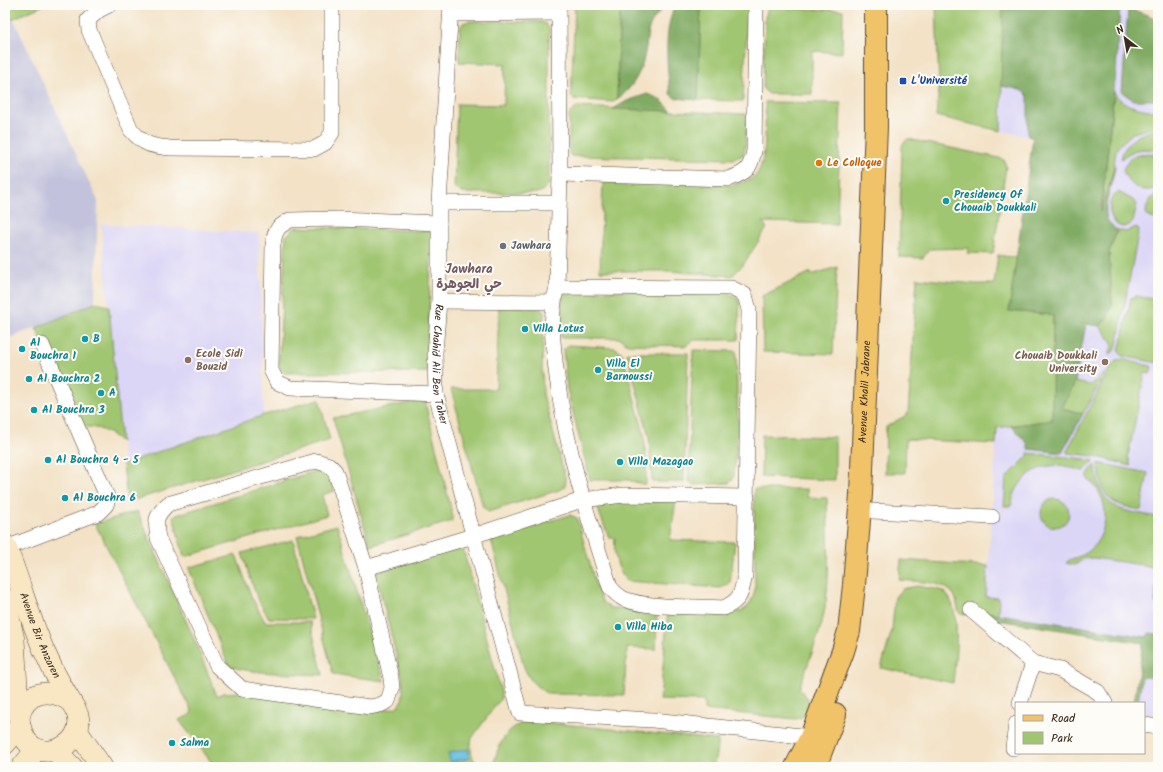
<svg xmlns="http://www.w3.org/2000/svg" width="1163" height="772" viewBox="0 0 1163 772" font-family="Kalam,'Playpen Sans Arabic',sans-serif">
  <rect width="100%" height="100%" fill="#fdfcf7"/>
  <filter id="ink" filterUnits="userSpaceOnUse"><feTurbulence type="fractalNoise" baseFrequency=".025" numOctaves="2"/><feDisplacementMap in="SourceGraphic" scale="8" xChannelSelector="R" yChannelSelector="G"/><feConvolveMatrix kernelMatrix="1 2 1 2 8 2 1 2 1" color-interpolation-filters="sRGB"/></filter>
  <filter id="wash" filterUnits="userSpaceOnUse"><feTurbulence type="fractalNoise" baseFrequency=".012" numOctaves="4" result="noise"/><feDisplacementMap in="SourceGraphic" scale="16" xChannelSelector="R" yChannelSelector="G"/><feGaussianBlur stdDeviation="0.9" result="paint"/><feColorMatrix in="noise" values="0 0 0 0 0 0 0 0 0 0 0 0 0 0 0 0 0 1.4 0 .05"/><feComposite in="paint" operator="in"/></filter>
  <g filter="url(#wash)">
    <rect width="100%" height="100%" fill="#f3e2c6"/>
    <!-- built -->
    <path fill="#dcd6f6" d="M936,5H1117L1158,19V714L1144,713V703H1138L1148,638L985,612L997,428L1052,420L1053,315L1009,311L1033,138L936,116L939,89Z
      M101,224L259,233L264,415L123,464Z"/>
    <!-- industrial -->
    <path fill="#c2c2dc" d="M13,18L98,201L95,303L5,340V22Z"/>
    <!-- green -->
    <path fill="#a0c671" stroke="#6e7848" d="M5,5H44L5,22Z
      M575,5H620L617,99L614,102L573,99L571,97Z
      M701,5H748L743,101L698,100Z
      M936,5H1003L1001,131L936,116L939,89Z
      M768,8L843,10L842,53L812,51V94H769L763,89L765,18Z
      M469,21L542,22L546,24L549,29V184L542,191L536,193H462L454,187L457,104L504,105L505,64L459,62L460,29L463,23Z
      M1114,92C1123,108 1141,108 1158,112V126L1133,133L1119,145L1116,151L1113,172L1101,214Z
      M765,102L841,103L837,224L763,222L767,228L743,265L732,276L669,271H600L603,180L731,185C739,183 750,182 756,175C768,162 765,120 765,102Z
      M577,107L746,114L745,148L743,155L734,159L571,156L569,154V114Z
      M1158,130V151C1144,147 1132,149 1121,159C1124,141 1141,132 1158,130Z
      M908,139L999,158L1004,160L1006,167L993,254L967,253L969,248L929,249L923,258L899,257L902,147L903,143Z
      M1148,153L1158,156V187C1143,196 1126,184 1123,169L1131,157Z
      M1118,192L1133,200L1137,204L1133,222C1114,240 1100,202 1118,192Z
      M1158,194V220L1146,216C1146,205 1148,199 1158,194Z
      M296,227L432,231L427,372L285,373C279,369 279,364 279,357L286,236Z
      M1136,227L1139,229L1118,340L1116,349L1109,355L1113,344L1100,326L1107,318L1112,304L1109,252L1117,231L1115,229L1126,232Z
      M998,255L1017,258L1009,311L1053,315L1052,420L997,428L996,444L906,439L905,473H885L886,427L908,414L917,278L975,284H994Z
      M837,267L833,354L763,352L762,296L811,272V275Z
      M562,291H725L736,297L740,303L738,340H694L686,346L628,344L619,338H561Z
      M1156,294H1158V363L1122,356L1119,351L1131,298L1135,296L1154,299Z
      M95,303L109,306L121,442C110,432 98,426 82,427L36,328Z
      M499,306L541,308L544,312L542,370L543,394L566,481L565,486L559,490L488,512L483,507L451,389H496Z
      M568,345L616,348L622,353L644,434L646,458V485L628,480H590L567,389L563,350Z
      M693,350L736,351L738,423L734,476L732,480L729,483L694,485L688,480Z
      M627,353H688L684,482H652L649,437Z
      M1125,360L1151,366L1152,368L1150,374L1145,373L1128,456L1131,466L1095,456L1067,453V451L1111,366L1116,361Z
      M1105,373L1083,414L1062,408L1075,382L1090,385Z
      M319,399L330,440L131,501L127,500L123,464L264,415Z
      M419,401L425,402L453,517L452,521L370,546L333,418Z
      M762,435L835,437V480L761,477Z
      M1028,453L1085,459L1095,461L1083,471C1077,470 1071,467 1065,466C1037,462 1016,479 1011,506H1004L1006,478L1028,456Z
      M1098,463L1148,473L1141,510C1106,503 1103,499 1098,463Z
      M1095,465C1102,512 1117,509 1158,517V544L1155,546L1154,564L1157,569L1149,566L1093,558H1085L1075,565L1066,563C1069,558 1082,557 1088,552C1111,532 1111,497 1087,478L1090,471Z
      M315,471H327L335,491L322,495L327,515L184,557L173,516Z
      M754,489H807V497L827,498C828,540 832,585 821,626C815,647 806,668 799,689C813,701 817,713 796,719L704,710V701L660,700L668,610C683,611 732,616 743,610C751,606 753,597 755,589Z
      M1041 513a14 14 0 1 1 28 0a14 14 0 1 1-28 0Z
      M676,500L670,540L735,542L730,583L721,588L626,581C617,569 613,553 615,538H609L595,502Z
      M137,511L194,639L217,696L223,693L240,692L375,710C400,708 404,709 403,682L376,575L377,572L459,547L463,549L501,692V698L472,738C469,749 472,758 478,767H215L179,720L190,715L192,711L95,524Z
      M570,515L577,518L596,586L603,603L611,608L657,609L656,649L627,648L624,695L548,694C536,687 529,680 524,667L491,539Z
      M337,525L384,681L333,674L297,536Z
      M293,540L313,619L269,618L257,598L242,553Z
      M236,555L252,598L265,622H310L323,675C307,674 237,674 228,664L189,569L190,567Z
      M901,560L988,566L986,597L999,598L998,614L986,612L985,618L959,613C957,607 957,600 954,595C944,580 915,582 899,580Z
      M917,586C925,588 938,588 944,592C963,606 955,662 953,683L881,668L892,630L895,597L902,589Z
      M533,721L718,740L714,767H493C498,744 507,723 533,721Z"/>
    <!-- forest -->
    <path fill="#80ab63" stroke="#5e6a40" d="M620,5H665C659,13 651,21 648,31C647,36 647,42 646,47C643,68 635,87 617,99Z
      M675,5H701L698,100L675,98L670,94C667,65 663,32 675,5Z
      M1003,5L1120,6L1116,72L1101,211L1115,166C1114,180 1102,206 1107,219C1109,224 1114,227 1117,231L1109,252L1112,304L1107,318L1100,326L1086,324L1075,382L1062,408L1083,414L1062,453L1028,449V444L1011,426L1052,420L1053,315L1009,311L1033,138L1028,136V96C1022,88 1011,88 1001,86Z
      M1128,8L1158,19V100H1133L1122,92Z
      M647,94L660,99L672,111L613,109L627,101Z
      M1158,544V603H1155L1157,573L1154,564L1153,551Z
      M985,612L1147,637L1149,633L1158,634V678L1142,677L1138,703H1134L1143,643L985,618Z"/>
    <!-- water -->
    <path fill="#65bde2" stroke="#507480" d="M468,749L470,758L450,762L448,753Z"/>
  </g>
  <g filter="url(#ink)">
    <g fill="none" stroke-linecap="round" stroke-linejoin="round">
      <defs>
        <g id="street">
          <path d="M109,5L99,10L88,20L89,30L131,130C144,145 151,146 170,148L314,149L325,143L332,133V5"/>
          <path id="s1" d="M451,5L439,203V301L435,353L436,394L520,713L653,720L811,737L819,741"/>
          <path d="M559,5L560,174L729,179C747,172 750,170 754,151L756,5"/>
          <path d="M451,14L559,13"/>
          <path d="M439,203H559"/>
          <path d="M557,287L731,288L745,295L749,310L745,575C741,593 742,599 724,608C697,606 648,609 624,599C618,596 614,592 610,587C588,518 566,449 557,377C553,347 549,317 557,287Z"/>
          <path d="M557,287L560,174"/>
          <path d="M439,301L553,302"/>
          <path d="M436,394L290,388L277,382L271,370L273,245L275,234L279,227L290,220L338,219L439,223"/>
          <path d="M316,461L329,465L335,471L366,568L391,678L392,688L388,701L380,705L370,707L242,689L217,666L158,538C155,521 155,516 168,504Z"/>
          <path d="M872,511L992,517"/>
          <path d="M6,548L98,513L106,505L108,499L42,345"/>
          <path d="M366,568L473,536L582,500L624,495L747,497"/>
          <path d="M971,610L1033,663L1060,670L1098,692L1105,703"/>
          <path d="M1020,703L1033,663"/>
          <path d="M1144,725L1158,727"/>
          <path d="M1013,748L1016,724"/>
        </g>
        <g id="secondary">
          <path id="s2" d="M5,545C17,573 25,603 36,631C46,658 59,683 74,707C96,742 36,772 22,732C20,727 19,722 19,717C25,690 52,687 71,702"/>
          <path d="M5,599L14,640L19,718"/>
          <path d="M77,731L102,767"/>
          <path d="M5,744L20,726"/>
          <path d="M55,751L72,767"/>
          <path d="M22,767L37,749"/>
        </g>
        <g id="primary">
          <path id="s3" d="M796,767L811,737L843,651L849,631L854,585L861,494L876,127V5"/>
          <path d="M815,767L835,714"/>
        </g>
      </defs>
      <!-- street casing -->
      <use href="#street" stroke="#574637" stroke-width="16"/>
      <!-- secondary casing -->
      <use href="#secondary" stroke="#574637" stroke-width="22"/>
      <!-- primary casing -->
      <use href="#primary" stroke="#574637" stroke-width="24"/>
      <!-- street -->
      <use href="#street" stroke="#fff" stroke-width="15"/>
      <!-- secondary -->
      <use href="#secondary" stroke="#f9e7c3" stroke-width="21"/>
      <!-- primary -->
      <use href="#primary" stroke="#f1c369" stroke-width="22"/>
    </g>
  </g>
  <!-- markers -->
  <rect fill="#1a4fb4" stroke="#fdfcf7" stroke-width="1.5" x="899" y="77" width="8" height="8" rx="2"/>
  <circle fill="#e8710a" stroke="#fdfcf7" stroke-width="1.5" cx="819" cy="163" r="4"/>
  <g fill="#0f9aa8" stroke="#fdfcf7" stroke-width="1.5">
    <circle cx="946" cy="201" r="4"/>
    <circle cx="525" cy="329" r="4"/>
    <circle cx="85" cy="339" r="4"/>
    <circle cx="22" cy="349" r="4"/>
    <circle cx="598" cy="370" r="4"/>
    <circle cx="29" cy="379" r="4"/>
    <circle cx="101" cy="393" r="4"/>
    <circle cx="34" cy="410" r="4"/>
    <circle cx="48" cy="460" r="4"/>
    <circle cx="620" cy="462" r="4"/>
    <circle cx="65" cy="498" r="4"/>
    <circle cx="618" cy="627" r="4"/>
    <circle cx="172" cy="743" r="4"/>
  </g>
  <circle fill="#6b7280" stroke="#fdfcf7" stroke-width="1.5" cx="503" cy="246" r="4"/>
  <g fill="#8d6e63" stroke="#fdfcf7" stroke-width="1.5">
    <circle cx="188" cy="360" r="4"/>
    <circle cx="1105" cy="362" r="4"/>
  </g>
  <g text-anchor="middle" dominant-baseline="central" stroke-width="4" stroke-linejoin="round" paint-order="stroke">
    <!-- transit labels -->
    <g font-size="11" font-weight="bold" fill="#164399" stroke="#fdfcf7" text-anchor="start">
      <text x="911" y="81">L'Université</text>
    </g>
    <!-- food labels -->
    <g font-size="11" font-weight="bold" fill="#c56008" stroke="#fdfcf7" text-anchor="start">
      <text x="827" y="163">Le Colloque</text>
    </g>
    <!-- culture labels -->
    <g font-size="11" font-weight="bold" fill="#0d838f" stroke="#fdfcf7" text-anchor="start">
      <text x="954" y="195">Presidency Of<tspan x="954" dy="13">Chouaib Doukkali</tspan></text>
      <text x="533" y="329">Villa Lotus</text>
      <text x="93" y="339">B</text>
      <text x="30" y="343">Al<tspan x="30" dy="13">Bouchra 1</tspan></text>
      <text x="606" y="364">Villa El<tspan x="606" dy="13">Barnoussi</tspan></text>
      <text x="37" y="379">Al Bouchra 2</text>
      <text x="109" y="393">A</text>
      <text x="42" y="410">Al Bouchra 3</text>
      <text x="56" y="460">Al Bouchra 4 - 5</text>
      <text x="628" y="462">Villa Mazagao</text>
      <text x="73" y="498">Al Bouchra 6</text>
      <text x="626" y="627">Villa Hiba</text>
      <text x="180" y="743">Salma</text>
    </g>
    <!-- worship labels -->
    <g font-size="11" font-weight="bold" fill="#5b616d" stroke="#fdfcf7" text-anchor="start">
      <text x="511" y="246">Jawhara</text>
    </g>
    <!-- education labels -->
    <g font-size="11" font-weight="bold" fill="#785e54" stroke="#fdfcf7" text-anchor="start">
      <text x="196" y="354">Ecole Sidi<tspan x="196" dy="13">Bouzid</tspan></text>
      <text x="1097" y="356" text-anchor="end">Chouaib Doukkali<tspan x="1097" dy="13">University</tspan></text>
    </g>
    <!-- street labels -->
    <g font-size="11" fill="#3b2a1e" stroke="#fdfcf7">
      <text stroke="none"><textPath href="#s1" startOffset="360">Rue Chahid Ali Ben Taher</textPath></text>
      <text stroke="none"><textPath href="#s3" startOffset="386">Avenue Khalil Jabrane</textPath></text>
      <text stroke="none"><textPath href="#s2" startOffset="97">Avenue Bir Anzaren</textPath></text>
    </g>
    <!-- quarter labels -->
    <g font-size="13" font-weight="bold" fill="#745963" stroke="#fdfcf7">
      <text x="469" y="269">Jawhara<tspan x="469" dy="15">حي الجوهرة</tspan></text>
    </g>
  </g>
  <!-- margin -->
  <rect width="1163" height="772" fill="none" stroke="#fdfcf7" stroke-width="20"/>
  <!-- legend -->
  <rect x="1015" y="702" width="130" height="52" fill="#fdfcf7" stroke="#afa8a0"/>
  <rect x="1023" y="715" width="20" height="6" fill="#f1c369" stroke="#afa8a0"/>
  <text x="1051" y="722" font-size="12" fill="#3b2a1e">Road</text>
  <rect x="1023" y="732" width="20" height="12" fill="#a0c671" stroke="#afa8a0"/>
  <text x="1051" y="742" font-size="12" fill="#3b2a1e">Park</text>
  <!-- north arrow -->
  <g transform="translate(1125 38) rotate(329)" stroke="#fdfcf7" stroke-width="3" paint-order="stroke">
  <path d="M0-3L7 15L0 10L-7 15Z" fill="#3b2a1e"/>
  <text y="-6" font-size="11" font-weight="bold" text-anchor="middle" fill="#3b2a1e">N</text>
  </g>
</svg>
